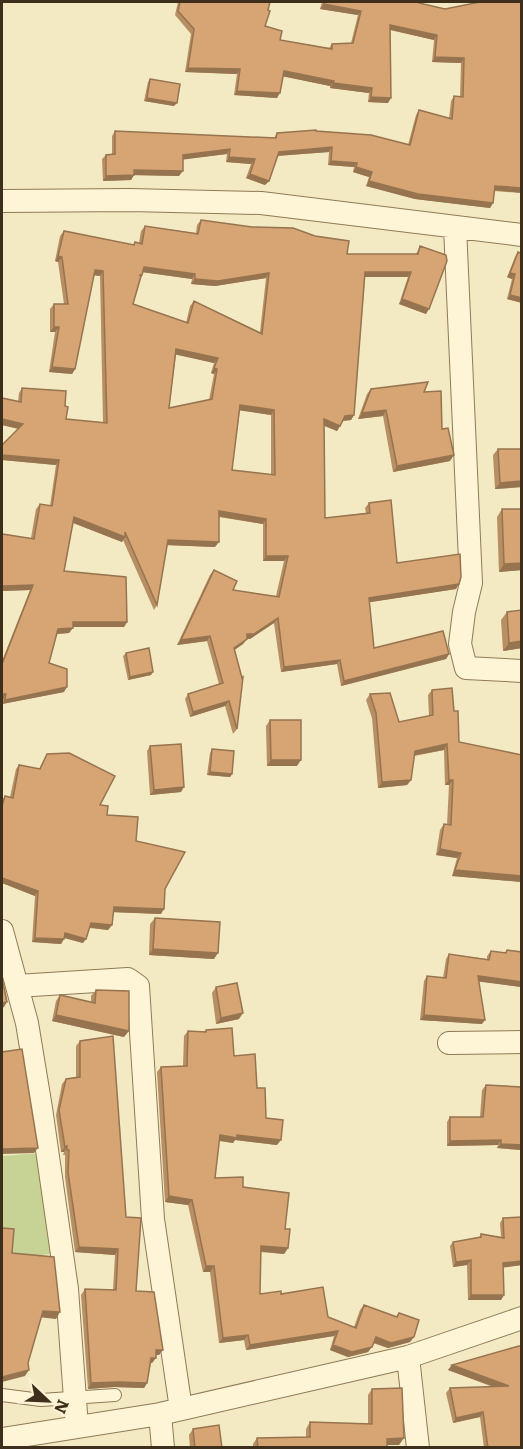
<svg xmlns="http://www.w3.org/2000/svg" width="523" height="1449" viewBox="0 0 523 1449" font-family="Literata,serif">
  <rect width="100%" height="100%" fill="#f3e9c2"/>
  <!-- green -->
  <path fill="#c6d394" d="M42,1153L51,1254L12,1258L2,1233V1156Z"/>
  <g fill="none" stroke-linecap="round" stroke-linejoin="round">
    <defs>
      <path id="service" d="M2,1395L41,1400L115,1395"/>
      <path id="minor" d="M2,201L130,200L261,203L522,235
        M455,227L471,583L464,612L460,644L466,668L522,671
        M2,931L27,1023L41,1108L67,1289L77,1427
        M17,986L128,979L138,986L153,1219L181,1409
        M449,1043L522,1042
        M408,1357L418,1448
        M160,1414L163,1448
        M2,1439L160,1414L408,1357L522,1318"/>
    </defs>
    <!-- service casing -->
    <use href="#service" stroke="#907a56" stroke-width="14"/>
    <!-- minor casing -->
    <use href="#minor" stroke="#907a56" stroke-width="24"/>
    <!-- service -->
    <use href="#service" stroke="#fdf5d6" stroke-width="12"/>
    <!-- minor -->
    <use href="#minor" stroke="#fdf5d6" stroke-width="22"/>
  </g>
  <!-- wall -->
  <path fill="#b88e63" fill-rule="evenodd" d="M178,2H270L265,26L280,40L329,48L332,44L351,43L358,15L320,9L322,2H419V3L445,9L522,2V193L494,191L493,203L490,208L415,199L366,186L369,177L353,172L354,167L328,165L329,152L277,156L269,181L265,185L246,178L251,164L226,162L227,154L183,159L179,176L134,175L131,180L103,181L102,159L106,155L112,154V136L115,131L274,138L277,133L316,131L408,145L416,115L419,110L449,119L451,101L454,96L460,97L461,63L432,62L434,40L390,30L388,103L368,102L369,93L330,88V86L283,76L277,98L234,95L237,74L185,72L191,34L175,15Z
    M150,79L174,106L144,101L148,82Z
    M201,220L347,254H416L420,246L426,314L399,304L408,277H365L354,415L351,420L343,421L337,431L324,426L325,518L366,513L365,508L369,503L397,563L456,589L369,602L374,648L449,654L446,659L341,686L337,664L281,672L274,623L250,639H247L243,644L234,650L237,729L233,734L225,706L190,717L185,699L188,694L219,684L207,641L177,645L210,575L214,570L233,590L276,596L284,561H263V524L219,517L215,547L167,545L157,605L154,610L123,540L122,542L73,523L64,571L127,622L124,627H73L69,633L57,634L49,663L64,692L2,704L3,699H2V661L30,590L2,591V534L31,538L36,509L40,504L50,506L56,465L2,460V445L18,429L2,425V398L18,402L19,393L22,388L65,406L66,419L103,423L100,276L94,275L75,369L72,374L49,372L55,332H50V309L54,304H64L58,262L55,261L60,236L64,231L133,245L135,242L139,243L141,231L145,226L196,233L197,225ZM143,272L192,279L191,284L215,286L266,278L260,332L194,301L190,306L186,323L133,304ZM176,354L214,363L211,373L214,374L209,400L169,408ZM240,410L271,415V475L232,470Z
    M518,252L522,303L507,299L512,279L507,277L515,257Z
    M371,389L424,392L450,461L393,472L383,416L358,419L367,394Z
    M498,449L522,487L495,489L493,455Z
    M502,509L522,570L499,572L497,517Z
    M507,612L522,648L503,651L501,620Z
    M126,653L151,675L128,680L123,656Z
    M432,690L454,711L459,742L522,755V882L452,876L457,858L436,855L440,830L444,824L447,825L449,785H445L444,750L414,756L411,780L407,785L378,788L372,718L366,700L370,694L399,722L429,716L428,695Z
    M270,720L297,766H267L266,726Z
    M150,746L181,792L150,795L147,751Z
    M212,749L232,774L230,777L207,775L210,753Z
    M47,754L100,805L107,815L136,841L165,889L161,914L113,912L112,925L108,930L89,928L83,943L64,938L61,944L32,942L35,896L2,883V801L5,796L10,797L16,769L19,765L39,769Z
    M155,918L214,959L149,955L150,924Z
    M507,950L522,952V986L521,987L479,981L482,1024L420,1020L424,981L427,976L443,978L446,959L449,954L487,959V956L491,951L505,953Z
    M216,987L239,1019L216,1024L212,993Z
    M96,990L124,1037L52,1021L56,1001L60,995L91,1002V996Z
    M206,1030L234,1056L257,1088L266,1118L277,1145L235,1140L233,1143L219,1141L215,1178L243,1187L285,1229L288,1248L284,1254L260,1252V1294H281L328,1317L354,1327L360,1310L364,1305L396,1317L399,1313L414,1337L410,1342L388,1348L373,1343L368,1352L348,1357L330,1350L334,1336L246,1350L244,1340L219,1343L210,1272H203L188,1205L165,1202L157,1072L161,1067L183,1066L184,1036L188,1031L204,1032Z
    M80,1041L126,1217L136,1291L159,1355H156L152,1363H151L147,1383L144,1388L114,1387L88,1389L81,1295L85,1289L113,1290L115,1255L75,1252L65,1177V1155H63L64,1152H61L56,1115L62,1084L66,1079L76,1077V1046Z
    M486,1085L521,1097L522,1150L497,1148L498,1145L447,1146V1122L450,1117H480L482,1090Z
    M503,1218L522,1265L503,1267L504,1295L501,1300H468L467,1265L453,1267L450,1246L453,1242L479,1238L481,1234L501,1237L500,1223Z
    M522,1346V1448H484L480,1417L453,1423L446,1393L450,1388L493,1387L448,1370L452,1365Z
    M372,1389L399,1445H387V1448H253V1444L257,1438L306,1437V1429L310,1422L368,1424V1395Z
    M193,1429L222,1448H190L189,1435Z"/>
  <!-- shaded-wall -->
  <path fill="#967450" d="M324,4L361,11L358,15L320,9Z
    M390,25L437,35L434,40L387,29Z
    M435,57L464,58L461,63L432,62Z
    M188,68L240,69L237,74L185,72Z
    M284,71L334,81L330,86L281,76Z
    M333,83L372,88L369,93L330,88Z
    M237,91L280,93L277,98L234,95Z
    M371,97L391,98L388,103L368,102Z
    M147,98L177,103L174,106L144,101Z
    M332,147L329,152L275,156L279,152Z
    M230,149L227,154L180,160L183,155Z
    M229,157L255,159L251,164L226,162Z
    M331,161L357,163L354,167L328,165Z
    M356,167L372,172L369,177L353,172Z
    M134,170L183,171L179,176L130,175Z
    M250,174L269,181L265,185L246,178Z
    M134,175L131,180L103,181L106,176Z
    M369,181L493,203L490,208L415,199L366,186Z
    M495,186L522,188V193L492,190Z
    M58,256L62,257L58,262L55,261Z
    M144,267L195,274L192,279L141,272Z
    M95,270L103,271L100,276L92,275Z
    M365,272H411L408,277H362Z
    M269,273L266,278L215,286L191,284L195,279Z
    M510,273L515,274L512,279L507,277Z
    M510,295L522,298V303L507,299Z
    M402,299L429,309L426,314L399,304Z
    M54,327H59L55,332H50Z
    M176,349L218,358L214,363L173,354Z
    M52,367L75,369L72,374L49,372Z
    M214,368L217,369L214,374L211,373Z
    M240,405L274,410L271,415L237,410Z
    M386,410L383,416L358,419L362,413Z
    M354,415L351,420L341,421L345,416Z
    M2,419L23,424L20,429L2,425Z
    M324,419L340,426L337,431L321,424Z
    M2,455L59,460L56,465L2,460Z
    M454,455L450,461L393,472L397,466Z
    M522,481V487L495,489L500,483Z
    M219,511L266,519L263,524L216,516Z
    M74,517L125,537L122,542L71,522Z
    M168,540L219,542L215,547L165,545Z
    M266,556H288L284,561H263Z
    M522,563V570L499,572L504,564Z
    M459,584L456,589L365,603L369,598Z
    M33,585L30,590L2,591V586Z
    M278,618L274,623L250,639H247L243,644L230,653L234,648L247,634Z
    M73,622H127L124,627H69Z
    M73,628L69,633L55,634L58,629Z
    M210,636L207,641L177,645L181,640Z
    M522,641V648L503,651L509,643Z
    M449,654L446,659L341,686L344,681Z
    M340,660L337,664L281,672L284,667Z
    M153,672L151,675L128,680L130,677Z
    M67,687L64,692L2,704L5,700Z
    M2,694H6L3,699H2Z
    M229,701L225,706L190,717L193,712Z
    M447,744L444,750L411,756L415,751Z
    M271,760H301L297,766H267Z
    M210,772L232,774L230,777L207,775Z
    M411,780L407,785L378,788L382,782Z
    M449,780H453L449,785H445Z
    M184,787L181,792L150,795L154,790Z
    M440,849L461,853L457,858L436,855Z
    M455,870L522,876V882L452,876Z
    M2,878L38,891L35,896L2,883Z
    M114,907L164,909L161,914L110,912Z
    M91,923L112,925L108,930L87,927Z
    M65,933L86,939L83,943L61,937Z
    M35,938L64,939L61,944L32,942Z
    M153,949L218,953L214,959L149,955Z
    M478,976L522,982V986L521,987L474,981Z
    M7,1002L4,1007L2,1008V1003Z
    M243,1013L239,1019L216,1024L221,1018Z
    M56,1015L129,1031L124,1037L52,1021Z
    M424,1015L485,1020L482,1024L420,1020Z
    M220,1135H237L281,1140L277,1145L235,1140L233,1143L216,1140Z
    M501,1140L498,1145L447,1146L450,1141Z
    M501,1144L522,1145V1150L497,1148Z
    M67,1146L64,1152H61L65,1147Z
    M38,1148L34,1153L2,1154V1149Z
    M169,1196L192,1200L188,1205L165,1202Z
    M261,1246L288,1248L284,1254L257,1251Z
    M79,1247L118,1249L115,1255L75,1252Z
    M471,1260L467,1265L453,1267L456,1262Z
    M522,1261V1265L500,1268L503,1263Z
    M206,1266H214L210,1272H203Z
    M471,1295H504L501,1300H468Z
    M43,1311L60,1312L56,1319L38,1317Z
    M338,1331L334,1336L246,1350L250,1345Z
    M248,1335L244,1340L219,1343L223,1338Z
    M376,1337H414L410,1342L388,1348L372,1342Z
    M333,1345L372,1347L368,1352L348,1357L330,1350Z
    M156,1350H163L159,1355H152Z
    M151,1358H156L152,1363H148Z
    M452,1365L509,1386L506,1391L448,1370Z
    M29,1370L25,1376L2,1382V1377Z
    M118,1382L147,1383L144,1388L114,1387L88,1389L91,1383Z
    M483,1412L480,1417L453,1423L456,1418Z
    M404,1438L399,1445H382L387,1439Z"/>
  <!-- building -->
  <path fill="#d6a573" stroke="#967450" stroke-width="1.5" fill-rule="evenodd" d="M180,2H270L268,10L270,11L265,26L282,31L280,40L332,49V44L353,43L361,11L324,4V2H419V3L445,9L480,2H522V188L495,186L493,203L418,194L369,181L372,172L356,167L357,163L331,161L332,147L279,152L269,181L250,174L255,159L229,157L230,149L183,155V171L134,170V175L106,176V155L115,154V131L276,138L277,133L316,130V131L371,135L410,145L419,110L452,119L454,96L463,97L464,58L435,57L437,35L390,25L391,98L371,97L372,88L333,83L334,81L284,71L280,93L237,91L240,69L188,68L194,29L178,11Z
    M150,79L180,84L177,103L147,98Z
    M201,220L252,227L293,228L315,236L349,241L347,254H418L420,246L446,255L447,261L429,309L402,299L411,272H365L354,415L345,416L340,426L324,419L325,518L370,513L369,503L391,500L397,563L460,554L461,577L459,584L369,598L374,648L443,631L449,654L344,681L340,660L284,667L278,618L254,634H247V639L234,648L242,678L243,677L237,729L229,701L193,712L188,694L223,683L210,636L181,640L214,570L237,581L233,590L279,597L288,556H266V519L219,511V542L168,540L157,605L125,532V537L74,517L64,571L126,577L127,622H73V628L58,629L49,663L67,669V687L5,700L6,694H2V664L33,585L2,586V534L34,539L40,504L52,506L59,460L2,455V445L23,424L2,419V398L21,402L22,388L66,391L65,406L68,407L66,419L107,423L103,271L95,270L75,369L52,367L59,327H54V304H68L62,257L58,256L64,231L134,245L135,242L142,244L145,226L198,234ZM144,267L195,274V279L218,281L269,273L262,334L194,301L188,323L133,304L141,276L139,275H142ZM176,349L218,358L214,368L217,369L212,399L169,408ZM240,405L274,410L275,475L232,470Z
    M518,252L522,254V298L510,295L515,274L510,273Z
    M428,382L424,392L441,391L442,429L448,428L454,455L397,466L386,410L362,413L371,389Z
    M498,449H522V481L500,483Z
    M502,509H522V563L504,564Z
    M522,610V641L509,643L507,612Z
    M149,648L153,672L130,677L126,653Z
    M452,688L454,711H458L459,742L522,755V876L455,870L461,853L440,849L444,824L451,825L453,780H449L447,744L415,751L411,780L382,782L376,713L370,694L390,693L399,722L433,715L432,690Z
    M270,720H301V760H271Z
    M181,744L184,787L154,790L150,746Z
    M212,749L234,751L232,774L210,772Z
    M69,753L115,776L100,805L108,806L107,815L138,817L136,841L185,852L165,889L164,909L114,907L112,925L91,923L86,939L65,933L64,939L35,938L38,891L2,878V806L5,796L13,798L19,765L40,769L47,754Z
    M155,918L220,922L218,953L153,949Z
    M507,950L522,952V982L478,976L485,1020L424,1015L427,976L446,978L449,954L489,960L491,951L506,953Z
    M2,978L7,1002L2,1003Z
    M237,983L243,1013L221,1018L216,987Z
    M96,990L129,991V1031L56,1015L60,995L95,1003Z
    M232,1028L234,1056L255,1054L257,1088H265L266,1118L283,1120L281,1140L237,1135V1138L220,1135L215,1178L243,1177V1187L289,1193L285,1229H290L288,1248L261,1246L260,1294L281,1291V1294L323,1287L328,1317L356,1328L364,1305L397,1317L399,1313L419,1320L414,1337L391,1343L376,1337L372,1347L352,1352L333,1345L338,1331L250,1345L248,1335L223,1338L214,1266H206L192,1200L169,1196L161,1067L187,1066L188,1031L206,1032V1030Z
    M113,1036L126,1217L141,1218L136,1291L154,1292L163,1350H156V1358H151L147,1383L118,1382L91,1383L85,1289L116,1290L118,1249L79,1247L68,1172L69,1150H67V1146L65,1147L59,1110L66,1079L80,1077V1041Z
    M22,1049L38,1148L2,1149V1052Z
    M486,1085L521,1087L522,1145L501,1144V1140L450,1141V1117H483Z
    M522,1217V1261L503,1263L504,1295H471V1260L456,1262L453,1242L481,1237V1234L504,1238L503,1218Z
    M2,1228L14,1229L12,1253L54,1257L60,1312L43,1311L28,1363L29,1370L2,1377Z
    M519,1346H522V1448H488L483,1412L456,1418L450,1388L509,1386L452,1365Z
    M402,1388L404,1438L387,1439V1448H258L257,1438L310,1437V1422L372,1424V1389Z
    M219,1425L222,1448H195L193,1429Z"/>
  <!-- border -->
  <rect width="523" height="1449" fill="none" stroke="#3e2f1c" stroke-width="6"/>
  <!-- north arrow -->
  <g transform="translate(48 1401) rotate(113)" stroke="#faf2d2" stroke-width="4.5" paint-order="stroke">
  <path d="M0-4.5L10 22L0 15L-10 22Z" fill="#3e2f1c"/>
  <text y="-9" font-size="16" font-weight="bold" text-anchor="middle" fill="#3e2f1c">N</text>
  </g>
</svg>
